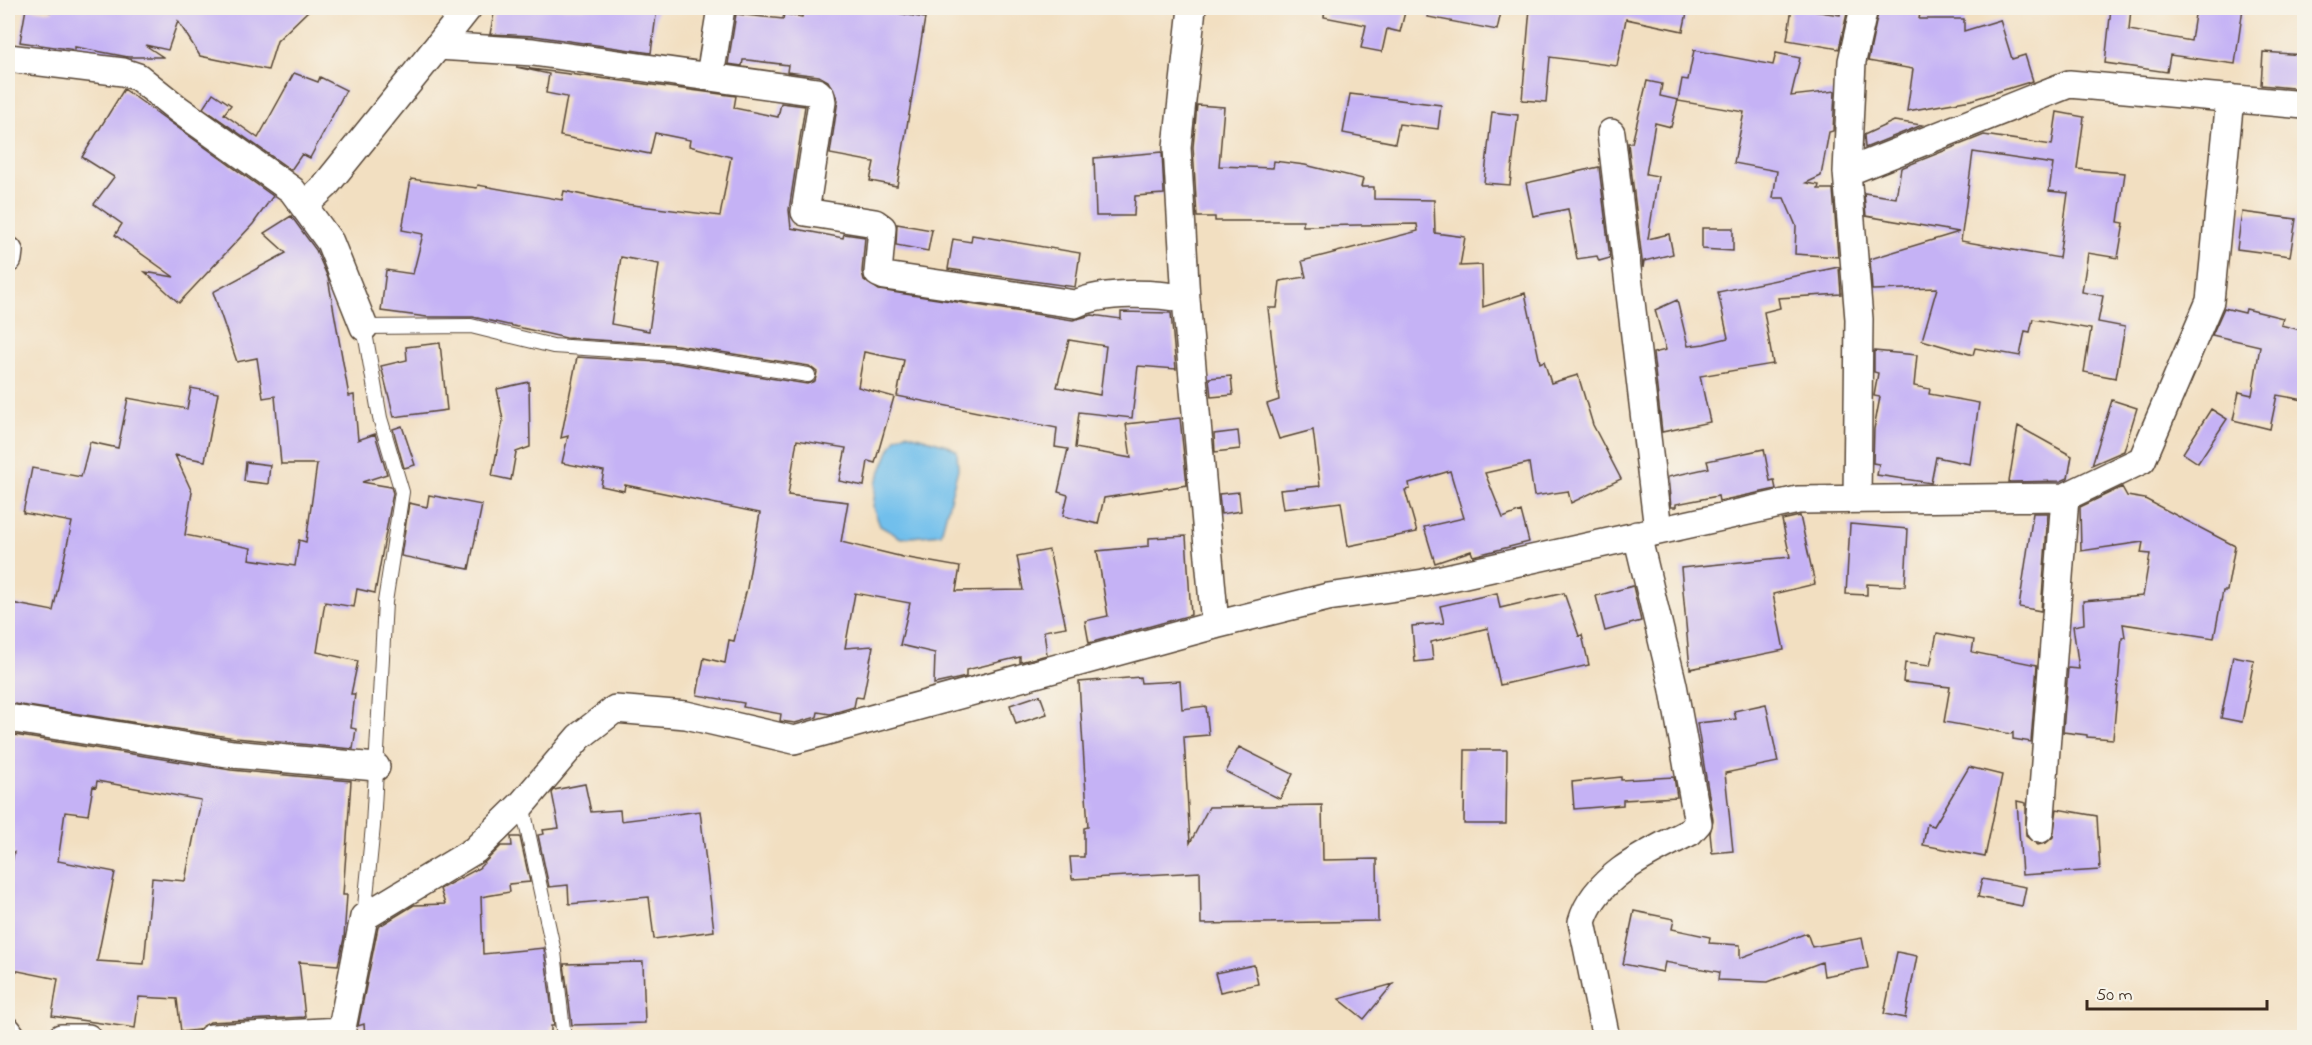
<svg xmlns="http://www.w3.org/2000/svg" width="2312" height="1045" viewBox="0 0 2312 1045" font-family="'Indie Flower',sans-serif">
  <rect width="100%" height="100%" fill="#f7f3e8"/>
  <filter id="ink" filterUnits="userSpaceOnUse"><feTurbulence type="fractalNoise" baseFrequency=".0167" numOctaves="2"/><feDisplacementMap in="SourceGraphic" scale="12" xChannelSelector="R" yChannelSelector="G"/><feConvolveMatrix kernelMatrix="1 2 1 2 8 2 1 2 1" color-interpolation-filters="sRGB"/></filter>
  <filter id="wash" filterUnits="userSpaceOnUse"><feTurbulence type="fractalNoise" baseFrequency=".008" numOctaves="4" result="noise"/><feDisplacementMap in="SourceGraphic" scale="24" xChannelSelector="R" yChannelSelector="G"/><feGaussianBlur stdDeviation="1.35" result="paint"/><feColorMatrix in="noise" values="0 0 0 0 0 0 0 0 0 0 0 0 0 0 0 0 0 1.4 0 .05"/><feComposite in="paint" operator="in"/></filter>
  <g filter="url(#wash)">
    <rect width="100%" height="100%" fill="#f2dfc1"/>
    <!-- water -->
    <path fill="#71bfec" stroke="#567485" stroke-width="1.5" d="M906,433L947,445L957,451L958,469L941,534L901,538L880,526L873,507L876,483L889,451L896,438Z"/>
    <g id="blocks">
      <!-- building -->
      <path fill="#c5b2f5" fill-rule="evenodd" d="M26,8L52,12L53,8H311L277,41L268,70L200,56L178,21L168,50L145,45L163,57H128L75,47V50L20,42Z
        M495,8H657L651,53L535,36L490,34Z
        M804,8H870L925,18L897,186L870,181L874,162L830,154L838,100L828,81L819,76L787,72L788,65L748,60H743L742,66L728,64L736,14L783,19L784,14L802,17Z
        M1325,8H1406L1400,32L1387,29L1382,52L1361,48L1366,25L1324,17Z
        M1429,8H1502L1497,30L1428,17Z
        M1530,8H1688L1683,31L1626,19L1617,66L1550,57L1546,102L1522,100Z
        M1792,8L1840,15L1841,8L1848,9L1839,49L1787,40Z
        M1879,8L1901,11V8H1921L1919,19H1964V31L2000,20L2012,59L2025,55L2033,81L1971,100L1907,111L1913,69L1868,61Z
        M2111,8H2131L2129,30L2191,41L2196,8H2243L2235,64L2170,55L2167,72L2105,63Z
        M1694,50L1773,65L1776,53L1800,58L1791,96L1835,91L1833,131L1829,132L1821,176L1806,183L1819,185L1818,189H1833L1838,257L1795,254L1796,226L1784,198H1773L1777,171L1734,163L1744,112L1678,101L1682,79L1688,80Z
        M2263,52L2304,55V89L2261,85Z
        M516,67L736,96L734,108L778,117L781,103L805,106L789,210L791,228L843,238L844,234L865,237L862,272L864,280L879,290L1073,320L1092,315L1121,319V312L1171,313L1176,369L1138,366L1132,418L1079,412L1075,448L1131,458L1126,424L1180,418L1187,485L1104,498L1098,524L1063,516L1068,495L1058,492L1068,449L1055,447L1057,428L897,396L904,360L864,352L858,387L894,397L875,463L868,461L864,486L839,481L846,448L797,440L788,495L848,502L841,542L903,557L960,567L956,591L1023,590L1017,556L1049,550L1066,627L1044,631L1047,655L1020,662V657L966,670V677L934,684L935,653L900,645L910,603L855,593L845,648L873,646L863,698L856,697L854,707L830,714L818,712L817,717L795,723L780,721L781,714L743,707L744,703L697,695L704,658L725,663L729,640L734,641L747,588L760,513L625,485L624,491L601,486L604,471L562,463L568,436L561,438L577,357L675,363L807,384L815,381L817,372L809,366L677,345L566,338L473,317H427L381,311L386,270L413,274L423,234L402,230L411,179L477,188L478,185L562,200L564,191L625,204L720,216L731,157L689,146L690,140L655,133L650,154L560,136L567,97L546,93L549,74ZM621,257L659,264L649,331L611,324ZM1069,340L1106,346L1100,395L1057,387Z
        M294,73L318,82L320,77L346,90L310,158L302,154L291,170L203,108L213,93L231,105L224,114L258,138Z
        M1647,81L1662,84L1660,96L1678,100L1671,127L1655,123L1646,174L1658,176L1648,239L1669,234L1673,254L1644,261L1643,268L1628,143H1632Z
        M124,89L273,196L253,224L179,303L145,272L174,277L115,235L122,224L94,204L114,177L82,157Z
        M1350,94L1441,105L1438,129L1399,124L1395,143L1343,133Z
        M1197,105L1224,107L1219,166L1273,168L1274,161L1305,165L1363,179L1361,187H1374V199L1434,200L1435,233L1465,237L1460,266L1482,265L1483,307L1525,293L1540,363L1544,361L1551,383L1578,375L1593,425L1621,479L1571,503L1568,491L1534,496L1529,463L1485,473L1503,518L1521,511L1529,542L1473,556L1471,551L1435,563L1424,527L1464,518L1450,471L1409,483L1410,489L1405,490L1417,532L1348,546L1341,502L1283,509L1280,490L1320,486L1313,430L1279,439L1267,404L1279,400L1268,308H1277L1280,281L1306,277L1302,261L1418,231L1417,224L1303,226V221H1215V217H1197L1193,147Z
        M1492,112L1518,115L1510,185L1484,183Z
        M2057,112L2084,117L2077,169L2125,173L2118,222L2124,223L2118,258L2088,253L2082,292L2103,296L2098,322L2125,327L2116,378L2084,372L2091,329L2033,319L2030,332L2025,331L2020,356L1975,348L1973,355L1922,340L1937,288L1872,290L1870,259L1959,232L1866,216L1864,193L1896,198L1901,168L1984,135L2052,145ZM1973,152L2053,164L2049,191L2068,193L2059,258L1961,241Z
        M1894,121L1922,125L1865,148L1864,135Z
        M1162,152L1164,194L1135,196L1134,216H1096L1094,158Z
        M1599,167L1610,258L1599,261L1597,256L1577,259L1568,209L1533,216L1526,183Z
        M2242,212L2296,219L2290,256L2237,249Z
        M291,216L316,250L328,278L349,396L354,395L358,440L375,434L387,474L362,482L391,487L393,493L375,593L357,589L354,607L325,602L317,652L358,661L351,694H355L351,728L356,729L353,749L235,738L8,703V619L11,603L53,611L72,522L23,513L32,468L81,477L90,442L118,448L128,398L187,409L191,388L218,393L205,461L175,455L192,492L185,535L251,548L249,559L295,566L299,540L306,542L317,464H281L275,396L263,398L257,358L237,362L213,292L286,253L264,233Z
        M897,224L932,230L928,251L896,245Z
        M1702,228H1733V251L1702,249Z
        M972,235L1080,253L1075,287L948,269L953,239L971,242Z
        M1839,267L1841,294L1778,298L1780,308L1764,312L1773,364L1700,376L1710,422L1662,432L1653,353L1666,350L1655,310L1677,300L1688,346L1704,344L1728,338L1718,292Z
        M2224,308L2245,313L2246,309L2283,318L2281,325L2304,331V400L2277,395L2270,429L2233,420L2239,392L2252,395L2260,346L2212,335Z
        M440,343L447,410L394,417L381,366L407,360L406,347Z
        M1874,351L1917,355L1914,386L1930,389L1929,394L1979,403L1970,464L1936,457L1931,483L1877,475L1879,464L1873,463L1874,429L1880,397L1874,396L1878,373L1874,372Z
        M1231,376L1233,395L1211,397L1209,378Z
        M529,382L530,447L516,452L511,480L492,476L503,420L497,389Z
        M2112,400L2137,408L2124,451L2092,465Z
        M2211,409L2227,419L2198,463L2183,453Z
        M402,426L415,465L404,468L393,429Z
        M2018,426L2072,456L2068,478L2061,481L2009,482Z
        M1238,431L1240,449L1215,452L1214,434Z
        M1764,449L1770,481L1774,480L1776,489L1719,501L1718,496L1676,504V507H1671L1668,477L1709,468L1707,461Z
        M246,462L270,465L268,484L244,481Z
        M2122,487L2127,496L2145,499L2235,546L2227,591H2223L2214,638L2123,624L2125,637L2122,638L2113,739L2087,737V735L2063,732L2068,668L2079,669L2073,626L2084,624L2083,601L2143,596L2150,554L2141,553L2143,542L2081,551L2080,507Z
        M1239,492L1241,511L1221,514L1219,494Z
        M429,495L482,505L469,569L401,556L409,503L427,507Z
        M2033,513H2048L2041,611L2019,607Z
        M1800,516L1815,584L1773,594L1784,650L1690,669L1681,568L1790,557L1782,520Z
        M1850,524L1908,529L1905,586L1867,584V595L1846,594Z
        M1186,536L1191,615L1089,643L1085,621L1108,616L1097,551L1149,546V538Z
        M1633,586L1641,621L1605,631L1596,596Z
        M1497,593L1500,608L1564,593L1579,636L1582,635L1589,665L1500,685L1488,628L1431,642L1433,660L1415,662L1412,626L1444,623L1440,606Z
        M1937,633L1974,640L1972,652L2037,665L2031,742L2013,739V732L2011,734L1944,722L1950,687L1903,682L1905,663L1930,666Z
        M2233,656L2254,660L2242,722L2221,718Z
        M1140,677L1141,683L1180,681L1182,709L1206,706L1209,735L1184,737L1190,843L1209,807L1322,805L1323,860L1377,859L1378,921L1201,924L1200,872L1072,879L1070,857H1084V828L1088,827L1079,682Z
        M1040,695L1047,714L1016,724L1010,705Z
        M1766,704L1778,762L1725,773L1733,851L1712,853L1710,833L1713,820L1697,723L1736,719L1734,711Z
        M8,734L231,770L351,781L343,895H347L344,938L338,965L299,962L305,1017L210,1022L198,1030L181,1032L177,999L139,997L135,1028L52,1016L58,979L8,969V883L14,852L8,851ZM97,781L201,800L185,881L152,878L144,964L97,961L115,872L58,861L65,812L88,815L93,786L96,787Z
        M1239,747L1293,774L1280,799L1226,772Z
        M1465,750H1507L1506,824H1464Z
        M1969,767L2002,775L1985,857L1923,845L1927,824L1934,826Z
        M1621,777V780L1674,777L1677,797L1623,800V805L1574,809L1572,782Z
        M585,784L591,812L620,810L621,821L700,811L714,931L654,939L649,897L569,904L568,885L549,887L538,835L544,834L543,830L559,828L552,793L554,790Z
        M2017,801L2026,803V836L2038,845L2046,843L2053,837L2057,809L2097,816L2100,870L2022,875Z
        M511,837H520L530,882L509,884L510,892L481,897L483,954L544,948L554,1026H551V1034L517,1038H365L364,1024L358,1026L378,927L414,905L445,904L440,889L479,868L501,846H512Z
        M1982,879L2026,887L2022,906L1978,897Z
        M1634,911L1674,919L1672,929L1710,937L1709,943L1740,945V958L1807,933L1812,947L1862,938L1868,968L1824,976L1822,962L1768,982L1718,980L1719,972L1665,962L1663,972L1623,964Z
        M1897,952L1917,956L1905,1018L1884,1014Z
        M643,962L645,1023L572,1025L564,964Z
        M1254,965L1258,984L1220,992L1215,973Z
        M1393,984L1364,1019L1339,999Z"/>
    </g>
  </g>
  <g filter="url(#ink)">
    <use href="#blocks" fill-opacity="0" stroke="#564536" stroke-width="1.5"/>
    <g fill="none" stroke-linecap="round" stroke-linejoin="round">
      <defs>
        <path id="lane" d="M522,804L554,952L564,1038
          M364,917L373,826L385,602L402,492L380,418L364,327L471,326L553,346L676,354L808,375"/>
        <path id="street" d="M468,8L438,46L533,52L817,92L821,96L822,102L805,212L875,223L882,228L878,273L885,276L1075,304C1104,291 1155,293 1186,299
          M1192,8L1177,147L1186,299L1215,625
          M8,58L123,72L138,77L178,109L292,190L330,242L364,327
          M710,76L721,8
          M1611,133L1658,530
          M1847,172L2069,84L2304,105
          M304,206L325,186L438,46
          M8,259L9,251
          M1857,499L1859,319L1847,172L1852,61L1864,8
          M8,718L233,754L376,767
          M2040,829L2065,497
          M8,1031L13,1038
          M61,1038H88
          M211,1038L342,1031
          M340,1038L364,917L475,850L522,804L579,737L615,709L686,715L794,740L1215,625L1328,597L1424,583L1798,500L2065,497L2142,460L2210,301L2230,98
          M1606,1038L1582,922C1595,876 1650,852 1690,832L1698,823L1673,685L1637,535"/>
      </defs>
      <!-- lane casing -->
      <use href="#lane" stroke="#564536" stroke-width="16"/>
      <!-- street casing -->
      <use href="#street" stroke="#564536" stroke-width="30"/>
      <!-- lane -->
      <use href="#lane" stroke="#fff" stroke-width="14"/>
      <!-- street -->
      <use href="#street" stroke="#fff" stroke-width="27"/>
    </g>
  </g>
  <!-- margin -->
  <rect width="2312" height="1045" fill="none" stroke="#f7f3e8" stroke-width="30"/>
  <!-- scale -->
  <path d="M2087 1000v9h180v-9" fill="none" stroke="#3b2a1e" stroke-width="3"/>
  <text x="2096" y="1000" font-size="18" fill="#3b2a1e" stroke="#f7f3e8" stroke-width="4.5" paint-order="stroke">50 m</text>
</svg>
